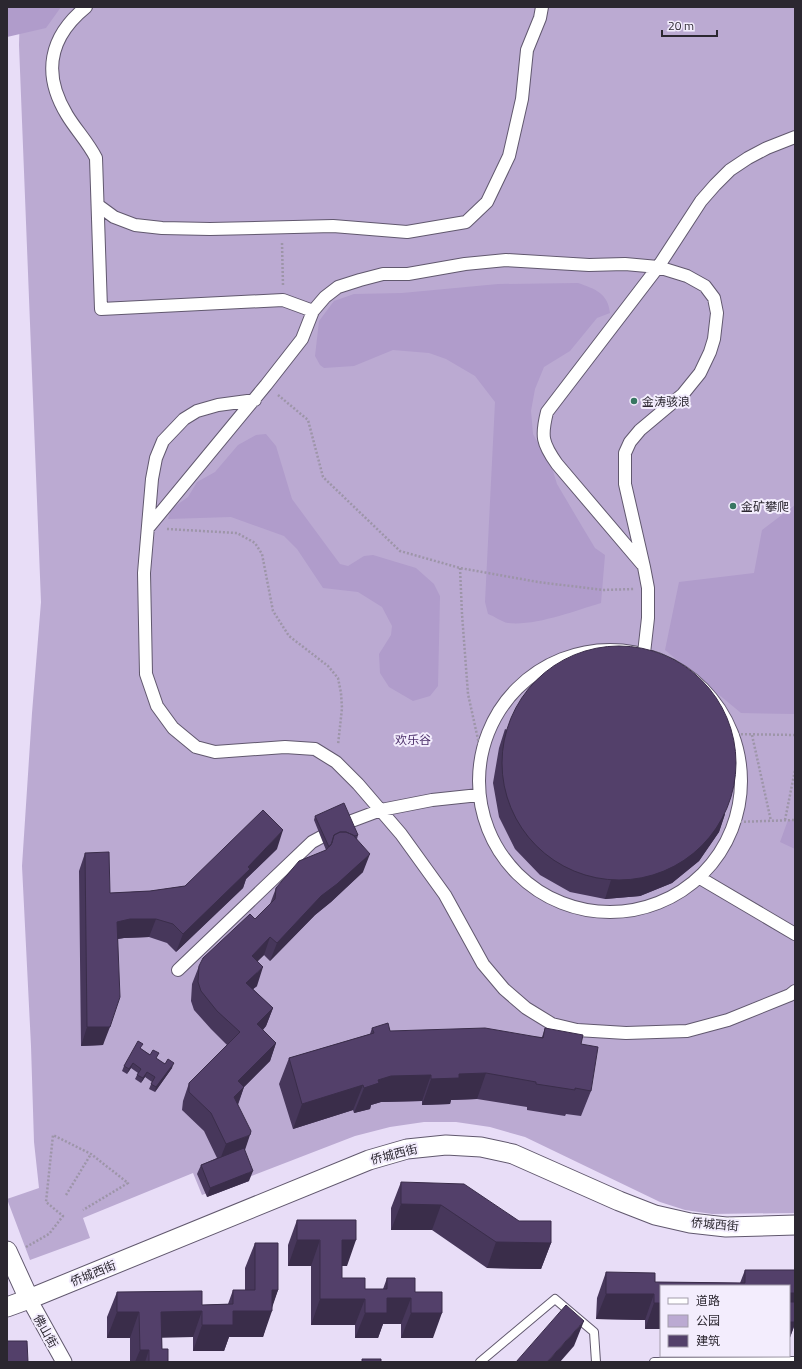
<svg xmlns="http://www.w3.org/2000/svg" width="802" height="1369" viewBox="0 0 802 1369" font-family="'Titillium Web','Noto Sans SC',sans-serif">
  <rect width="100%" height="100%" fill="#e8ddf7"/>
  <!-- green -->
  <path fill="#bbaad2" d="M20,7H795V1213L712,1214L685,1210L660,1202L525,1137L490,1127L456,1122H424L390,1127L355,1136L202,1195L193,1173L83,1218L90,1238L30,1260L7,1199L39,1188L34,1142L31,1046L22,866L32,713L41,602L19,45Z"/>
  <!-- forest -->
  <path fill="#b09ccb" d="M7,7H61L46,28L7,37Z
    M578,283C595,289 608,293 610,313L597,318L570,351L544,367L535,389L531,411L533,434L553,471L557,484L583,528L595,548L605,555L601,603C574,611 536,626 508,623C502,622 494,616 488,614L485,602L495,402L475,376L446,359L429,353L393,350L354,366L324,368L320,365L315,356L319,321L334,301L354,294L402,293L498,284Z
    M266,434L276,446L292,499L340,564L348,566L364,556L373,555L416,568L434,584L440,596L438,686L430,696L413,701L389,687L380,673L379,654L391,635L392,626L382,607L358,592L323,588L297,549L284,536L231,517L168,519L171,509L188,497L197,482L215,472L238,445L256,435Z
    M795,505V714L741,713L665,650L679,582L754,573L762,530Z
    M788,820H795V849L780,842Z"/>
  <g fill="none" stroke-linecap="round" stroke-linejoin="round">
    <defs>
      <path id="service" d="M480,1362L555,1299L594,1332L596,1362
        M654,1362L795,1361"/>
      <path id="pedestrian" d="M86,7C49,37 42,74 67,115C76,130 88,142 96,158L101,309L283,300L313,311
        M99,206L114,217L135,225L162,228L210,229L333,226L407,232L466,222L487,202L509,156L522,99L527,50L540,18L542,7
        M255,400L218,405L197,411L184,419L163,441L156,458L152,479L144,573L146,674L157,706L173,728L196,747L215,752L285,747L315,749L336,762L358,784L401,834L445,895L483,964L504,989L526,1008L552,1024L577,1030L626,1033L687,1031L728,1020L790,995L795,991
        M148,528L266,385L302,339L313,311L325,297L338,287L360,280L383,274H408L465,264L506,260L589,265L625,264L658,267L687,276L705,286L714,298L717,313L714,339L710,352L700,373L683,394L640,430L630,442L625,453V484L644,567L648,588V618L644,653
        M642,564L557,464C542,443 541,436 547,412L658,267L701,201L715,185L730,170L748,158L767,148L795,137
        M479 781a131 131 0 1 1 262 0a131 131 0 1 1-262 0Z
        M700,878L795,934
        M178,970L312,842L349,822L381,810L432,800L479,795"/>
      <path id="minor" d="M29,1299L64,1362"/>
      <path id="tertiary" d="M7,1251L29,1299
        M7,1307L29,1299L369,1160L407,1149L446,1145L481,1147L513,1154L619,1201L655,1215L690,1223L726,1227L795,1225"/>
    </defs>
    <!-- service casing -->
    <use href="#service" stroke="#61586e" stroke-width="10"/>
    <!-- pedestrian casing -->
    <use href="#pedestrian" stroke="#61586e" stroke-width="14"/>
    <!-- minor casing -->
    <use href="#minor" stroke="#61586e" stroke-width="17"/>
    <!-- tertiary casing -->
    <use href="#tertiary" stroke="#61586e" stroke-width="21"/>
    <!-- path -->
    <path stroke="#9d95a8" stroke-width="2.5" stroke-dasharray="2 2" stroke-linecap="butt" d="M282,243L283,286
      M278,395L308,420L323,477L400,551L460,568L538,582L603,590L634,589
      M167,529L237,533L255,543L262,554L273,611L289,636L328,666L338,678L341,693L342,708L338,745
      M460,568L462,614L468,694L481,753
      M733,734L795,735
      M752,735L771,821
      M785,820L795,770
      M736,822L795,820
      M66,1195L91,1154
      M26,1247L49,1234L63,1216L46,1202L53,1135L91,1154L128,1183L83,1210"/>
    <!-- service -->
    <use href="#service" stroke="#fff" stroke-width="8"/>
    <!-- pedestrian -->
    <use href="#pedestrian" stroke="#fff" stroke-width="12"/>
    <!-- minor -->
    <use href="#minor" stroke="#fff" stroke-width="15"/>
    <!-- tertiary -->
    <use href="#tertiary" stroke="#fff" stroke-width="19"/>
  </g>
  <!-- wall -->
  <path fill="#47375b" d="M505,729L725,814L719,832L699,861L672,883L640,896L605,899L570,892L540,875L515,849L499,817L493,783L499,748Z
    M315,816L358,835L357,839L363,872L331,902L315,915L270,961L264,955L257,961V986L253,989L273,1008L266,1026L263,1030L276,1043L270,1061L244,1087L238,1105L249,1181L207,1197L197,1174L201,1165L217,1158L204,1131L182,1110L183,1101L189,1083L227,1045L211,1029L194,1010L191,1001L192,984L199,966L255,919L270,904L276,888L326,850L314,820Z
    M277,849L246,879L243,888L176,952L167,943L149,937L124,938L118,939L103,1045L81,1046L79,871L85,853L110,893L150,891L185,886Z
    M372,1028L390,1031L542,1037L545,1028L581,1044L591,1091L581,1116L566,1114L565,1116L527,1110V1107L477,1099L451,1100L450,1104L422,1105V1101L381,1102L371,1105L370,1109L354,1113L353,1110L293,1129L279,1084L289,1058L370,1034Z
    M141,1049L165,1064L172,1068L155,1092L149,1089L152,1082L145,1077L141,1083L135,1079L138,1073L131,1068L127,1074L122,1071L124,1066Z
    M401,1182L551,1243L541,1269L487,1268L432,1230H391V1208Z
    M297,1220L347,1266H342V1278L365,1289H383L387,1278L415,1292L433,1338H401V1324H383L378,1338H355V1325H311V1266H288V1245Z
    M255,1243L278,1290L272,1306L263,1337H229L224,1351H193V1337H162V1349L168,1362H130V1338H107V1317L117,1292L202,1305L228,1304L233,1290H245V1268Z
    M745,1270H795V1324L789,1340V1286L645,1329V1320L596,1319L597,1298L606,1272L655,1282L740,1283Z"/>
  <!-- shaded-wall -->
  <path fill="#3a2d4a" d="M725,814L719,832L699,861L672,883L640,896L605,899L611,880Z
    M283,830L277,849L246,879L243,888L176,952L183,934Z
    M370,854L363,872L331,902L315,915L270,961L277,943L321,896Z
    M130,919H156L149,937L124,938L110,940L117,922Z
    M270,937L264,955L245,974L252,956Z
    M263,967L257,986L239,1001L246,983Z
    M273,1008L266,1026L251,1043L257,1024Z
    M87,1027H110L103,1045L81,1046Z
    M276,1043L270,1061L231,1100L238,1081Z
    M133,1063L131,1068L127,1074L129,1069Z
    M174,1063L172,1068L155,1092L156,1087Z
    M147,1072L145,1077L141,1083L143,1078Z
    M486,1073L477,1099L451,1100L450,1104L422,1105L431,1079L459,1074Z
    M431,1075L422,1101L381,1102L371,1105L370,1109L354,1113L364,1088L378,1080L391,1076Z
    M363,1085L353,1110L293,1129L302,1104Z
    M244,1087L237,1106L234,1097Z
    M250,1135L244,1153L219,1162L226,1144Z
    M253,1171L249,1181L207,1197L210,1188Z
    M401,1204L441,1205L432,1230H391Z
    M297,1240H320L311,1266H288Z
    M342,1240H356L347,1266H333Z
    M496,1242L551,1243L541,1269L487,1268Z
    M272,1290H278L271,1311H272L263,1337H229L224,1351H193L202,1325Z
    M789,1293H795V1319H789Z
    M606,1294H654L645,1320L596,1319Z
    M387,1298H411L401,1324H383L378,1338H355L365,1313Z
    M320,1299H365L355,1325H311Z
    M654,1303H661V1329H645Z
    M202,1311L193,1337L152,1338L161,1312Z
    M117,1312H139L130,1338H107Z
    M411,1313H442L433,1338H401Z
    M584,1321L574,1346L560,1362H547Z
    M789,1322H795V1324L789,1340Z
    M140,1350H149L145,1362H135Z"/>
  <!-- building -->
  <path fill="#53406a" stroke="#3a2d4a" d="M502 763a117 117 0 1 1 234 0a117 117 0 1 1-234 0Z
    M344,803L358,835L355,836L353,835L346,832H340L334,835L331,845L329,847L315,816Z
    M263,810L283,830L248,867L250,869L183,934L173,924L156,919H130L117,922L120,997L110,1027H87L85,853L109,852L110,893L150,891L185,886Z
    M340,832H346L353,835L370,854L337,884L321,896L277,943L270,937L252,956L263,967L246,983L273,1008L257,1024L276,1043L238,1081L244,1087L234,1097L251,1131L250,1135L226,1144L211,1113L189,1092V1083L240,1032L217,1011L201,991L198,982L199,966L203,958L250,914L255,919L275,899L276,888L299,861L326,850L332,843L334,835Z
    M388,1023L390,1031L485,1028L543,1038L545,1028L583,1035L581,1044L598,1047L591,1091L575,1088V1090L536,1084V1082L486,1073L459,1074V1078L431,1079V1075L391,1076L378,1080L379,1083L364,1088L363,1085L302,1104L289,1058L374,1033L372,1028Z
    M138,1041L143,1044L140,1048L150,1055L153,1050L159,1053L156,1058L165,1064L168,1059L174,1063L156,1087L151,1084L155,1077L147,1072L143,1078L137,1075L141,1069L133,1063L129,1069L124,1066Z
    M244,1148L253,1171L210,1188L201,1165Z
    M401,1182L464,1184L519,1221H551V1243L496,1242L441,1205L401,1204Z
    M297,1220H356V1240H342V1278H365V1289H387V1278H415V1292H442V1313H411V1298H387V1313H365V1299H320V1240H297Z
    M255,1243H278V1290H272V1311H233V1325H202V1311L161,1312L162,1349H168V1362H149V1350H140L139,1312H117V1292L202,1291V1305L233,1304V1290H255Z
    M745,1270H795V1293H789V1286H661V1303H654V1294H606V1272L655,1273V1282L745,1283Z
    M789,1302H795V1322H789Z
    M566,1305L584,1321L547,1362H516Z
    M7,1341H27L28,1362H7Z
    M362,1359H381V1362H362Z"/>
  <!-- markers -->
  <g fill="#387662" stroke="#f3edfd" stroke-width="1.5">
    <circle cx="634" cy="401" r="4"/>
    <circle cx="733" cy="506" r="4"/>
  </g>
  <g text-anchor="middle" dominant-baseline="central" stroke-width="4" stroke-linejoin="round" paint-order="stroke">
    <!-- poi labels -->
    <g font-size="12" fill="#2b2730" stroke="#f3edfd" text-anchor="start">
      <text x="642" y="401">金涛骇浪</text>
      <text x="741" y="506">金矿攀爬</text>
    </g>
    <!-- park labels -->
    <g font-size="12" fill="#4b2e69" stroke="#f3edfd">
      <text x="413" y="739">欢乐谷</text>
    </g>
    <!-- street labels -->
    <g font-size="12" fill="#2b2730" stroke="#f3edfd">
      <text transform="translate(394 1154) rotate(-14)">侨城西街</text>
      <text transform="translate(715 1224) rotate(5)">侨城西街</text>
      <text transform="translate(93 1273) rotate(-22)">侨城西街</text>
      <text transform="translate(46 1331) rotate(61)">佛山街</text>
    </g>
  </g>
  <!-- border -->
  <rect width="802" height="1369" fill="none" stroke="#2b2730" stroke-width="16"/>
  <!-- legend -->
  <rect x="660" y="1285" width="130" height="72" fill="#f3edfd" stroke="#a39eab"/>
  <rect x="668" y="1298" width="20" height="6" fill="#ffffff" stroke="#a39eab"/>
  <text x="696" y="1305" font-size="12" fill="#2b2730">道路</text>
  <rect x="668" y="1315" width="20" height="12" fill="#bbaad2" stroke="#a39eab"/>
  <text x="696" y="1325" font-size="12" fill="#2b2730">公园</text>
  <rect x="668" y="1335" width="20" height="12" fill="#53406a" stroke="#a39eab"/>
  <text x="696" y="1345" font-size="12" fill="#2b2730">建筑</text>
  <!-- scale -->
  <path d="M662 30v6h55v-6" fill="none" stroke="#2b2730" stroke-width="2"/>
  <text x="668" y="30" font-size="12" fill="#2b2730" stroke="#f3edfd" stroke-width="3" paint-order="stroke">20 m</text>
</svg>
